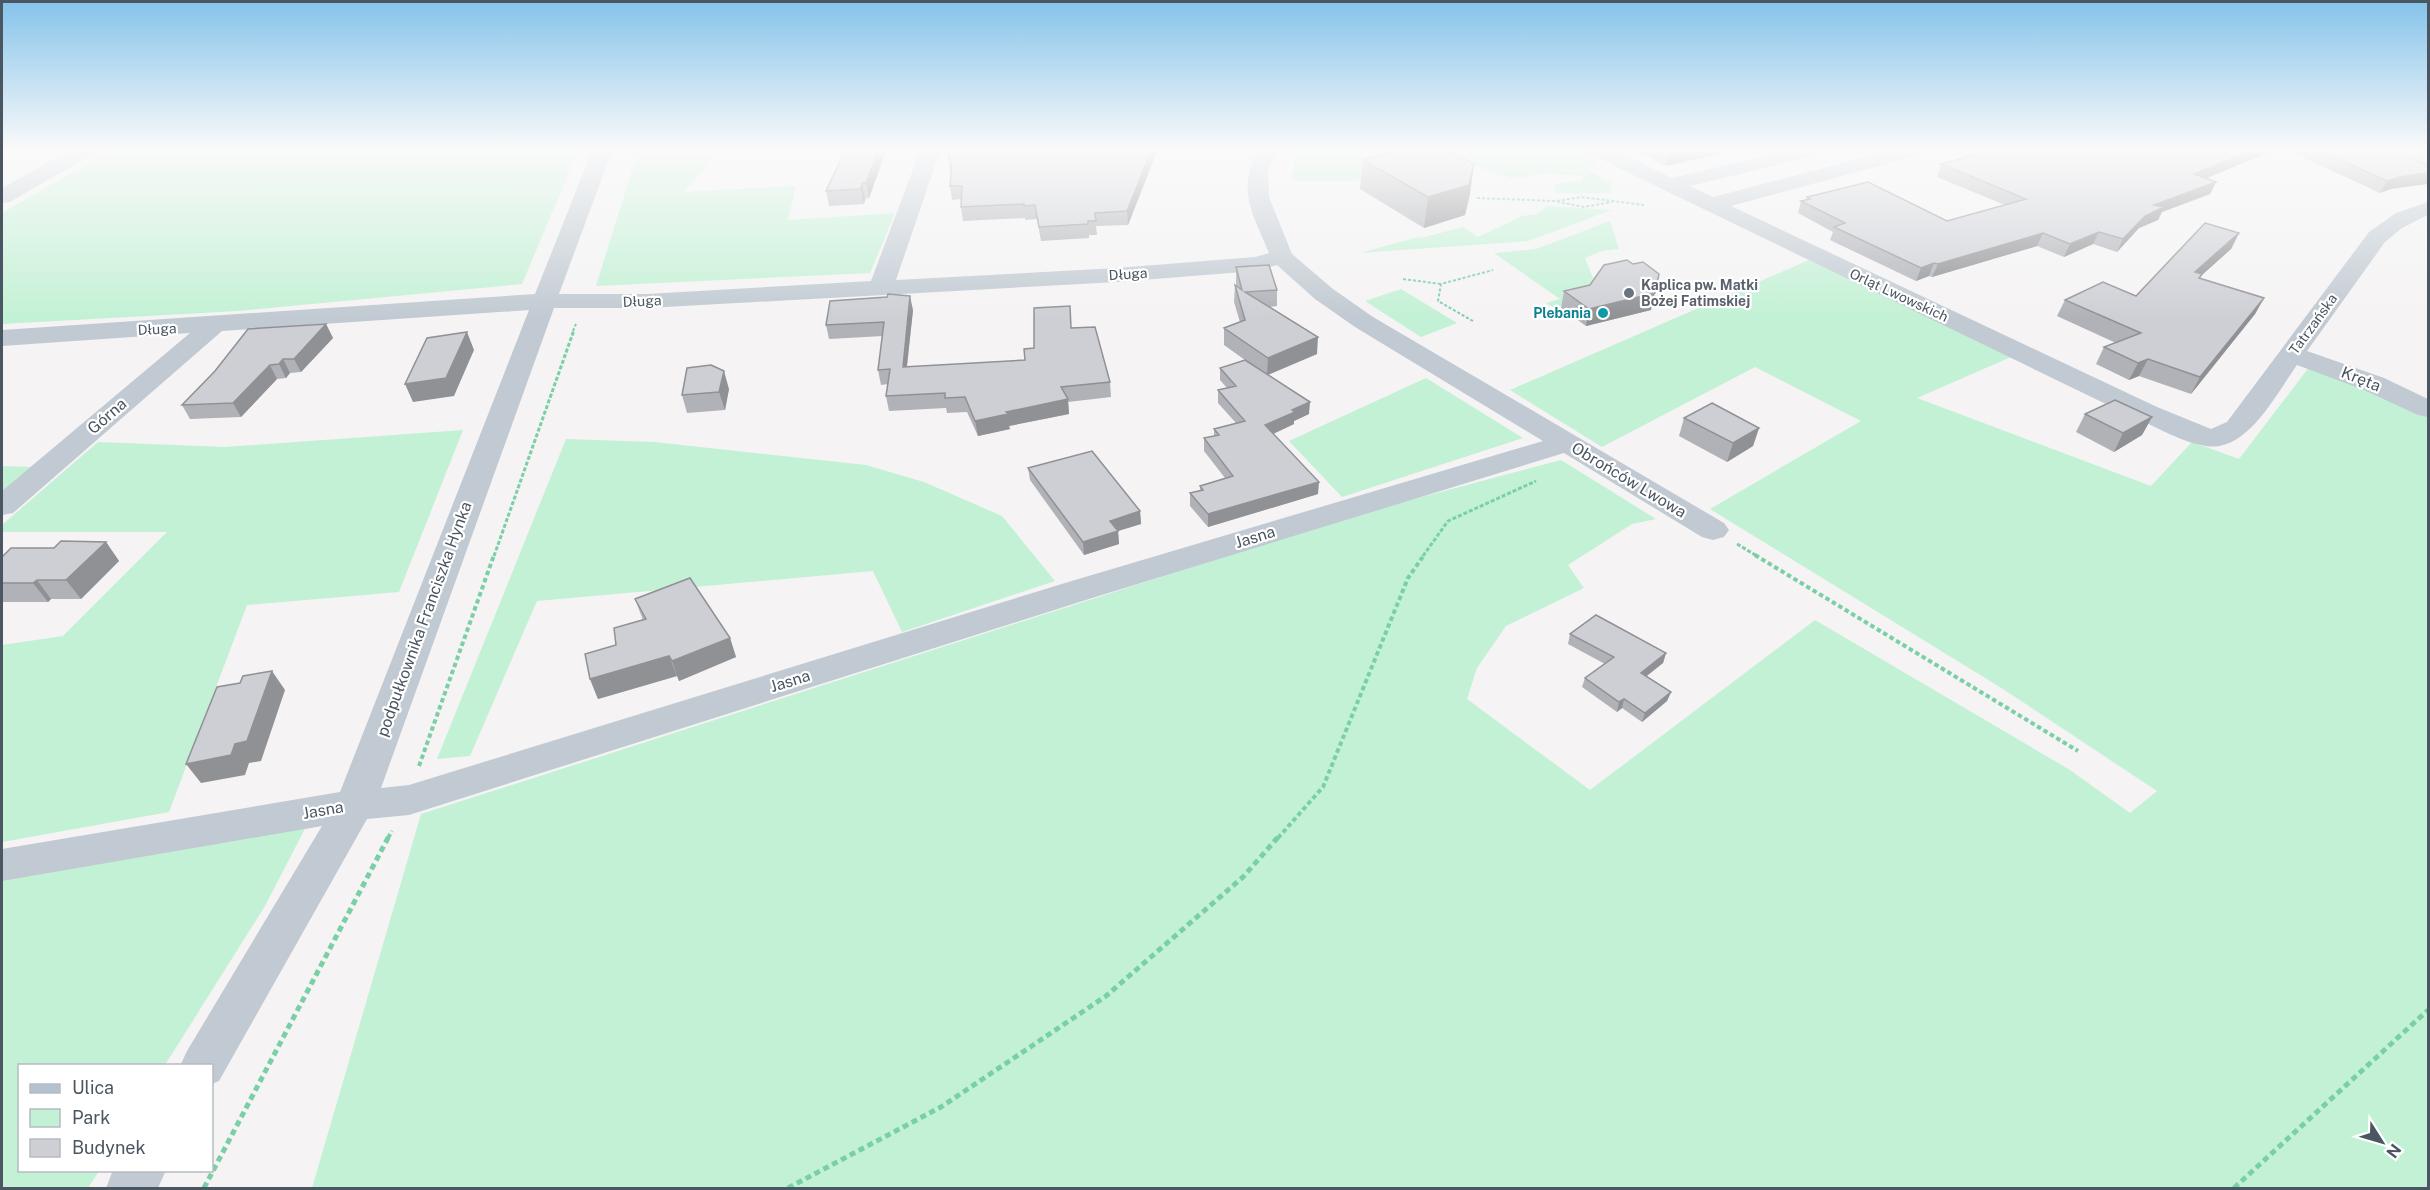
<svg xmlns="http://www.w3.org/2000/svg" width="2430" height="1190" viewBox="0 0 2430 1190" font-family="'Public Sans',sans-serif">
  <rect width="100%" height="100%" fill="#f5f3f3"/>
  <!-- green -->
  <path fill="#c3f1d5" d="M109,151H578L522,284L238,311L2,324V213Z
    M1296,151H1574L1598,163L1589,168L1590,171L1610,182L1611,193H1556L1554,184L1583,180L1582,176L1544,173L1514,179L1465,163L1434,162L1351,181H1291Z
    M636,157L714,158L683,192L796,186L788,220L895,213L870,273L596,286Z
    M1547,206L1612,210L1528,241L1360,253L1418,237L1421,238L1463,227L1478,237L1522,216L1537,214Z
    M1610,221L1619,249L1602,251L1585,258L1599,293L1555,308L1546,303L1560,299L1494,253L1536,249Z
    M1809,260L2011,357L1917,398L2151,486L2192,442L2239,459L2310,366L2428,415V1188H312L421,814L1358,514L1561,460L1656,519L1632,524L1568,565L1584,588L1506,626L1477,668L1467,699L1590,790L1815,620L2070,770L2130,813L2157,791L2003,689L1710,509L1861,421L1755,367L1602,447L1510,390Z
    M1401,289L1457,323L1421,337L1365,301Z
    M1426,378L1523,438L1342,497L1289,441Z
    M463,430L399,592L247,605L169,812L2,842V645L63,636L167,532H2V525L98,442L225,447Z
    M566,439L654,442L866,465L924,482L1002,516L1055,581L902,632L873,571L537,601L470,756L437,759Z
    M2,466L35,467L2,494Z
    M310,819L265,906L165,1065L20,1066V1170L99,1171L88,1188H2V877Z"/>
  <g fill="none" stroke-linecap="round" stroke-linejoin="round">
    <!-- path-far3 -->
    <path stroke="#7ad0a6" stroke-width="2" stroke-dasharray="3 2" stroke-linecap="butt" d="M1477,198L1554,201L1584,207L1612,202
      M1557,201L1581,197L1644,205
      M1403,279L1441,284
      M1473,321L1438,301L1441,284L1493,270
      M573,331L576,324"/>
    <!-- path-far2 -->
    <path stroke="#7ad0a6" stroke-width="3" stroke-dasharray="4 2" stroke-linecap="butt" d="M1737,544L1757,556
      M494,556L574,330
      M1423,556L1448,521L1536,481"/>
    <!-- path-far1 -->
    <path stroke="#7ad0a6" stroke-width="4" stroke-dasharray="4.5 3" stroke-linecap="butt" d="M1755,555L2078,751
      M419,766L494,555
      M388,838L392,831
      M1278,838L1323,787L1408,578L1424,555"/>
    <!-- path -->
    <path stroke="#7ad0a6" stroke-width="5" stroke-dasharray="6 4" stroke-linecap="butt" d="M204,1188L389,836
      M788,1188L941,1107L1106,996L1243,877L1279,836
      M2234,1188L2428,1010"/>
    <!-- street -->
    <path fill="#c1cad2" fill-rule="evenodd" d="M69,151H94L91,155L10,202L2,203V188Z
      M592,151H612L559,294H647L871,281L920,151H940L896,280L1117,268L1255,257L1269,253C1253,213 1237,193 1257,151H1277L1268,171L1269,197L1292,254L1333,289L1373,317L1724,523L1729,530L1724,537L1713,540L1702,537L1564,453L1089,599L409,815L367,819L219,1081L212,1084V1066H180L187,1051L322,826L2,881V849L340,792L529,310L222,331L13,513L2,515V491L190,333L2,346V330L535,294ZM1277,265L1315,299L1355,327L1543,441L1065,583L409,785L381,788L554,308H647L1117,282L1255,271Z
      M1589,151H1616L1672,178L1785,151H1821L1818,155L1690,186L1713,197L1889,151H1923L1920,155L1731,206L2157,407L2211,429L2227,422L2369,232L2396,213L2428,202V215L2402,228L2385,242L2307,351L2384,378L2428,399V417L2418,415L2364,390L2297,365C2276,394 2247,453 2206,446C2183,443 2159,428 2137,419L1592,155Z
      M2383,151H2411L2428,159V172L2386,155Z
      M113,1170H166L158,1188H106Z"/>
    <!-- primary -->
    <path fill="#b3c2d1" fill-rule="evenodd" d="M2416,151H2428V158L2419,155Z"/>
  </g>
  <!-- wall -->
  <path fill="#b0b2b7" d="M845,151H886L869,198L865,199L864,204L829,206L826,191Z
    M1157,151L1128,225L1096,226L1097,235H1089V238L1041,241L1037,219L1025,220V218L963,221L961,207V199L952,200L950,186L951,172H950L948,159Z
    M1636,151H1731L1666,166Z
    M2272,151L2206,178L2216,182L2210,194L2162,212L2158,220L2139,228L2117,252L2093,244L2064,257L2037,246L1932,277L1929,276L1916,281L1830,240L1833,232L1798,213L1801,201L1806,200L1807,197L1947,221L2005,205L1937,177L1941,164Z
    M2289,151H2394L2391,189L2380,193Z
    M1363,160L1470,194L1465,215L1424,228L1360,189Z
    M2239,233L2231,249L2202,275L2200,278L2264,298L2255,314L2191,394L2139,376L2129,380L2096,364L2104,347L2116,343L2057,316L2065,300L2136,296Z
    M1236,267L1277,290V306L1269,307L1317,354L1268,375L1309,414L1294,421V424L1273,434L1318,494L1208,527L1190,506V493L1200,491V486L1225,478L1204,451V438L1214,436V429L1236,423L1218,403V390L1227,388L1220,380V368L1245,360L1224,345V328L1240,322L1234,302L1235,285L1236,286Z
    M1564,291L1651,310L1586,326L1561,308Z
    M913,310L907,367L1025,360L1034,348L1072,328L1110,382L1111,397L1068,402L1069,414L1009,426L1010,429L978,436L967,412L947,413L946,408L889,411L886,396L888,384L881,385L878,370L883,336L829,339L826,325Z
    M326,324L333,338L301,372L290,373L286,378L277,379L241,417L190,419L182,405Z
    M729,389L725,410L687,413L682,395Z
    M2085,414L2152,417L2142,435L2114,452L2076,432Z
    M1684,418L1759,428L1753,446L1727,462L1679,436Z
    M1028,468L1140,511L1141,524L1118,531L1119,544L1084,555L1030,480Z
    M106,542L119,561L81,599H51L48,602H2V557L54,548Z
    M635,599L730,638L736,657L679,681L677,676L598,699L590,679L616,645L643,620Z
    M1570,634L1666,653L1663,663L1646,676L1671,692L1667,701L1642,722L1622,708L1617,712L1582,687L1585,678L1605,664L1568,644Z"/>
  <!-- shaded-wall -->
  <path fill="#909195" d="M878,151H886L869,198L866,183Z
    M1151,151H1157L1128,225L1127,211Z
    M1679,151H1731L1666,166L1669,153Z
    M2250,151H2272L2188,186L2194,174Z
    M1474,164L1470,194L1465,215L1424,228L1428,197Z
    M2428,173V184L2391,189L2380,193L2387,181L2399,177Z
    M2216,182L2210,194L2162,212L2158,220L2139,228L2117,252L2123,239L2154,205Z
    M862,183L865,199L864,204L861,189Z
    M2099,232L2093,244L2064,257L2070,244Z
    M2043,233L2037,246L1932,277L1938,264Z
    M2239,233L2231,249L2202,275L2193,290L2195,272Z
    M1934,263L1929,276L1916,281L1921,268Z
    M1655,293L1651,310L1586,326L1589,309Z
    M910,296L913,310L905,382L903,367Z
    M2264,298L2255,314L2191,394L2200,377Z
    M326,324L333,338L301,372L294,359Z
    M467,332L474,350L454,396L413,402L405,384Z
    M1318,337L1317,354L1267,375L1268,358Z
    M283,359L290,373L286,378L279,364Z
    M2148,359L2139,376L2129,380L2138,363Z
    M270,365L277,379L241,417L233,403Z
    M724,371L729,389L725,410L719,392Z
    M1068,399L1069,414L1009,426L1010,429L978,436L975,421L1006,412Z
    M1310,402L1309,414L1294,421V424L1264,438L1265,425L1292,410Z
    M2152,417L2142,435L2114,452L2123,433Z
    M1759,428L1753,446L1727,462L1733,443Z
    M1319,482L1318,494L1208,527V514Z
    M1140,511L1141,524L1111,533L1110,521Z
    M1118,531L1119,544L1084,555L1083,542Z
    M106,542L119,561L81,599L66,580Z
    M37,580L51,599L48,602L33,583Z
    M730,638L736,657L679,681L672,661Z
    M1666,653L1663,663L1638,683L1641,673Z
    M669,656L677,676L598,699L590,679Z
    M272,671L285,690L261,761L249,763L245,775L201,783L186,764L235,744Z
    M1671,692L1667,701L1642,722L1645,713Z
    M1624,699L1622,708L1617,712L1619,702Z"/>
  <!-- building -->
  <path fill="#cdcfd5" stroke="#909195" stroke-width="1.5" d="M845,151H878L866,183H862L861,189L826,191Z
    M950,151H1151L1127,211L1095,213L1096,221H1088V224L1039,227L1035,205L1024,206V204L961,207L962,186H950L952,159H948Z
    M1398,151H1449L1474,164L1469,185L1428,197L1363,160Z
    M1664,151H1679L1669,153Z
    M1991,151H2250L2194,174L2216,182L2154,205L2164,207L2145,216L2123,239L2099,232L2070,244L2043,233L1938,264L1934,263L1921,268L1834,227L1845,223L1801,201L1810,199L1807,197L1868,182L1947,221L2026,199L1941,164Z
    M2321,151H2394L2428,166V173L2399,177L2387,181Z
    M2205,223L2239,233L2195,272L2202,274L2199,278L2264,298L2200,377L2148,359L2138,363L2104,347L2141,333L2065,300L2103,282L2136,296Z
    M1627,260L1633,264L1643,262L1659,274L1655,293L1589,309L1564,291L1590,285L1604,265Z
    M1269,265L1277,290L1245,292L1318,337L1268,358L1224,328L1245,320L1235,285L1242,290L1236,267Z
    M888,294L910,296L903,367L1025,360L1024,349L1034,348V308L1070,306L1071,328L1095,327L1110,382L1061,387L1068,399L1006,412L1008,414L975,421L965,397L945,398V393L886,396L890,369L878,370L884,322L826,325L830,301L887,297Z
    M326,324L294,359H283L279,364L270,365L233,403L182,405L215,371L248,329Z
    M467,332L446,378L405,384L427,338Z
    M1245,360L1310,402L1292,410L1295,412L1265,425L1319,482L1208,514L1190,493L1203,490L1200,486L1233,476L1204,438L1219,435L1214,429L1245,421L1218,390L1236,386L1220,368Z
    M711,365L724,371L719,392L682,395L687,368Z
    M2115,400L2152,417L2123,433L2085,414Z
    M1712,403L1759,428L1733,443L1684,418Z
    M1092,451L1140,511L1110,521L1118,531L1083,542L1028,468Z
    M61,541L106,542L66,580H37L33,583H2V557L11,548H54Z
    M690,578L730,638L672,661L669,656L590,679L585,654L616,645L614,628L646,619L635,599Z
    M1596,615L1666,653L1641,673L1671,692L1645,713L1624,699L1619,702L1585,678L1614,657L1570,634Z
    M272,671L247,741L235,744L231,755L186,764L217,687L240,683L243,676Z"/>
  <!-- sky -->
  <linearGradient id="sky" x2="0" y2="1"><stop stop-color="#85c3ea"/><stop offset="0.47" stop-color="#fafafa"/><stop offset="1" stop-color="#fafafa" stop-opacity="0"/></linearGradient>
  <rect width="2430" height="318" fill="url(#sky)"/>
  <!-- markers -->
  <circle fill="#6b7280" stroke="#fff" stroke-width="2" cx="1629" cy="293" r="6"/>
  <circle fill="#0f9aa8" stroke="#fff" stroke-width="2" cx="1603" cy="313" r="6"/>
  <g text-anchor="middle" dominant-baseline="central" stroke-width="4.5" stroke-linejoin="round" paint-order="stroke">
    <!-- far-street labels -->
    <g font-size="14" fill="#4a5661" stroke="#fff">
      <text transform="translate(1128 274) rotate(-4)">Długa</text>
      <text transform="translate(1899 295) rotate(25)">Orląt Lwowskich</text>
      <text transform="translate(642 301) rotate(-3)">Długa</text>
      <text transform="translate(2313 324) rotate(-54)">Tatrzańska</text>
      <text transform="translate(157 329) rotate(-3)">Długa</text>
    </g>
    <!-- far-worship labels -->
    <g font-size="14" font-weight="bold" fill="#5b616d" stroke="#fff" text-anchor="start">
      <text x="1641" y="285">Kaplica pw. Matki<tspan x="1641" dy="16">Bożej Fatimskiej</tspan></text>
    </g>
    <!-- far-culture labels -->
    <g font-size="14" font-weight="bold" fill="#0d838f" stroke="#fff" text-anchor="end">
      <text x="1591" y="313">Plebania</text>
    </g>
    <!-- street labels -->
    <g font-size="16" fill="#4a5661" stroke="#fff">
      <text transform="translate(2361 379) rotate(22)">Kręta</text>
      <text transform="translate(107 416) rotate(-41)">Górna</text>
      <text transform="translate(1629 480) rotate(31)">Obrońców Lwowa</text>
      <text transform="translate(1255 537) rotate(-17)">Jasna</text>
      <text transform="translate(424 619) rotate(-70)">podpułkownika Franciszka Hynka</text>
      <text transform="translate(790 681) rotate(-17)">Jasna</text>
      <text transform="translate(323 810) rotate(-10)">Jasna</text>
    </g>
  </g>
  <!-- border -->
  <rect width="2430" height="1190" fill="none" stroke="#4a5661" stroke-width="6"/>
  <!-- legend -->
  <rect x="18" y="1064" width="195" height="108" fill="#ffffff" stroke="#b7bbc0" stroke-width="1.5"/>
  <rect x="30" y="1084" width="30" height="9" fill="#b3c2d1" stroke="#b7bbc0" stroke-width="1.5"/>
  <text x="72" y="1094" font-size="18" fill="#4a5661">Ulica</text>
  <rect x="30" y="1109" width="30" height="18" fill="#c3f1d5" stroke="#b7bbc0" stroke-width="1.5"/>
  <text x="72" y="1124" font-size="18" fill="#4a5661">Park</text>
  <rect x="30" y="1139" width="30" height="18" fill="#cdcfd5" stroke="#b7bbc0" stroke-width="1.5"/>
  <text x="72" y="1154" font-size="18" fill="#4a5661">Budynek</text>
  <!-- north arrow -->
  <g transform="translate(2382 1142) rotate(127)" stroke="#ffffff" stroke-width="4.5" paint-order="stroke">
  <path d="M0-4.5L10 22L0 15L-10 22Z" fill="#4a5661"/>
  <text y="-9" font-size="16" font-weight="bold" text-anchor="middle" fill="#4a5661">N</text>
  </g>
</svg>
